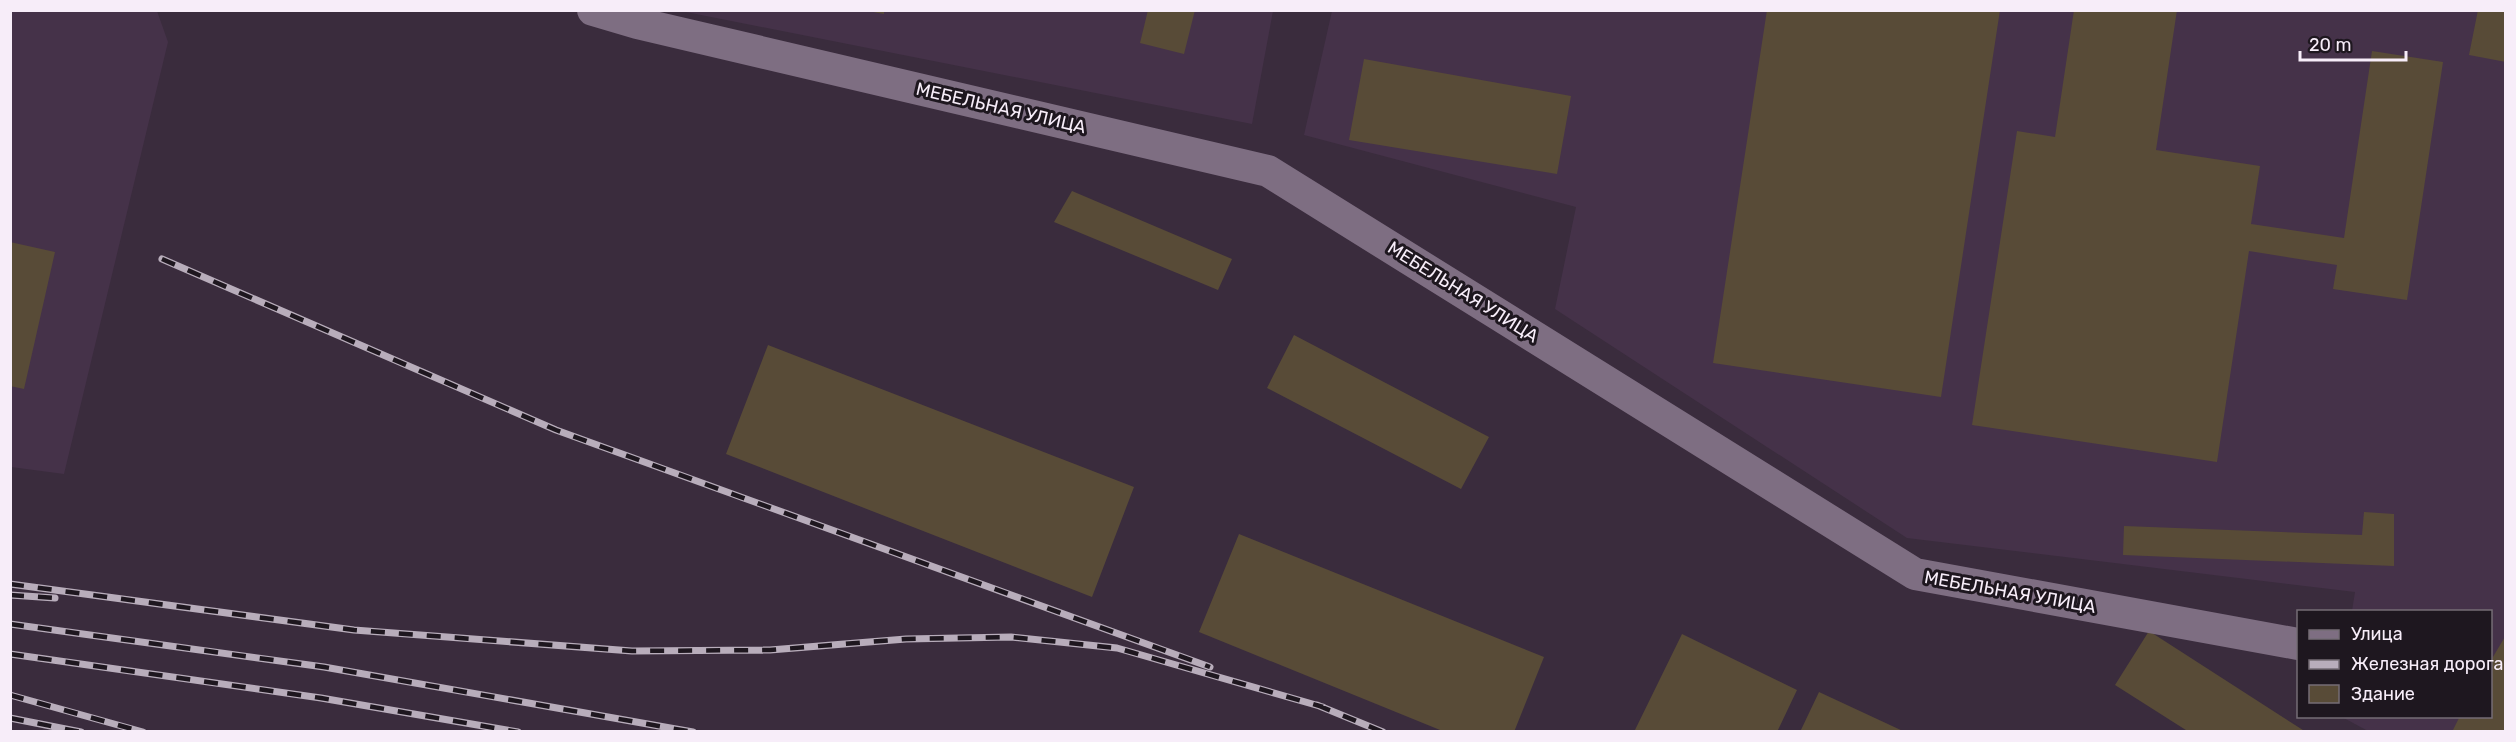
<svg xmlns="http://www.w3.org/2000/svg" width="2516" height="742" viewBox="0 0 2516 742" font-family="Rubik,sans-serif">
  <rect width="100%" height="100%" fill="#3a2c3d"/>
  <!-- built -->
  <path fill="#453249" d="M11,11H157L168,42L64,474L11,467Z
    M681,11H1273L1252,124Z
    M1332,11H2505V731H2368L2342,717L2490,716V612L2352,611L2355,592L1907,538L1555,309L1576,207L1304,135Z"/>
  <!-- building -->
  <path fill="#584b37" d="M863,10H884V14Z
    M1148,10H1195L1184,54L1140,43Z
    M1767,10H2000L1941,397L1713,363Z
    M2074,10H2177L2156,150L2260,166L2251,224L2344,238L2372,51L2443,62L2407,300L2333,289L2337,265L2249,251L2217,462L1972,425L2017,131L2055,137Z
    M2478,10H2506V62L2469,55Z
    M1364,59L1571,96L1557,174L1349,140Z
    M1072,191L1232,259L1218,290L1054,222Z
    M10,242L55,252L24,389L10,386Z
    M1294,335L1489,437L1461,489L1267,388Z
    M768,345L1134,487L1092,597L726,454Z
    M2364,512L2394,514V566L2123,555L2124,526L2362,535Z
    M1239,534L1544,657L1514,732H1445L1199,632Z
    M2149,631L2306,732H2189L2115,685Z
    M1682,634L1797,690L1777,732H1634Z
    M2506,635V732H2452L2460,716H2490V662Z
    M1819,692L1905,732H1800Z"/>
  <g fill="none" stroke-linecap="round" stroke-linejoin="round">
    <!-- minor -->
    <path stroke="#7e6e82" stroke-width="32" d="M593,10L637,23L1268,171L1915,574L2298,644"/>
    <defs>
      <path id="rail" d="M162,259L556,430L1210,667
        M10,584L354,630L632,651L770,650L906,639L1011,637L1117,648L1323,707
        M10,595L55,598
        M10,624L324,667L693,732
        M10,654L321,698L518,732
        M10,695L143,732
        M1317,705L1383,732
        M10,718L81,732"/>
    </defs>
    <!-- rail casing -->
    <use href="#rail" stroke="#b8adbb" stroke-width="7"/>
    <!-- rail -->
    <use href="#rail" stroke="#1e171f" stroke-width="4.5" stroke-dasharray="14" stroke-linecap="butt"/>
  </g>
  <g text-anchor="middle" dominant-baseline="central" stroke-width="6" stroke-linejoin="round" paint-order="stroke">
    <!-- street labels -->
    <g font-size="18" fill="#f7edf9" stroke="#1e171f">
      <text transform="translate(1001 108) rotate(13)">МЕБЕЛЬНАЯ УЛИЦА</text>
      <text transform="translate(1463 292) rotate(32)">МЕБЕЛЬНАЯ УЛИЦА</text>
      <text transform="translate(2010 592) rotate(10)">МЕБЕЛЬНАЯ УЛИЦА</text>
    </g>
  </g>
  <!-- border -->
  <rect width="2516" height="742" fill="none" stroke="#f7edf9" stroke-width="24"/>
  <!-- legend -->
  <rect x="2297" y="610" width="195" height="108" fill="#1e171f" stroke="#756d76" stroke-width="1.5"/>
  <rect x="2309" y="630" width="30" height="9" fill="#7e6e82" stroke="#756d76" stroke-width="1.5"/>
  <text x="2351" y="640" font-size="18" fill="#f7edf9">Улица</text>
  <rect x="2309" y="660" width="30" height="9" fill="#b8adbb" stroke="#756d76" stroke-width="1.5"/>
  <text x="2351" y="670" font-size="18" fill="#f7edf9">Железная дорога</text>
  <rect x="2309" y="685" width="30" height="18" fill="#584b37" stroke="#756d76" stroke-width="1.5"/>
  <text x="2351" y="700" font-size="18" fill="#f7edf9">Здание</text>
  <!-- scale -->
  <path d="M2300 51v9h106v-9" fill="none" stroke="#f7edf9" stroke-width="3"/>
  <text x="2309" y="51" font-size="18" fill="#f7edf9" stroke="#1e171f" stroke-width="4.5" paint-order="stroke">20 m</text>
</svg>
